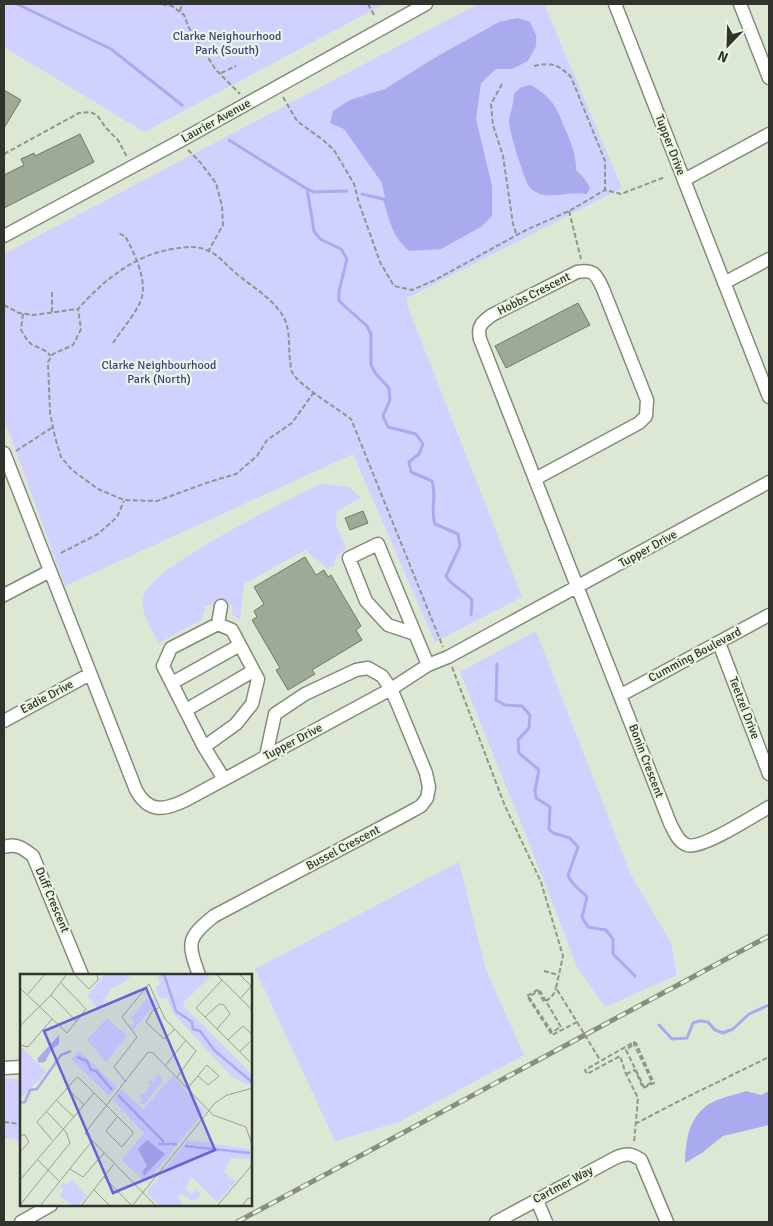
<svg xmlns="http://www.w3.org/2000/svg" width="773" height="1226" viewBox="0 0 773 1226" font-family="Signika,sans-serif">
  <rect width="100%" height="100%" fill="#dde8d4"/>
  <!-- green -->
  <path fill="#d0d1ff" d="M4,4H384L144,132L4,47Z
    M478,4H544L622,188L407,298V305L522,597L435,642L353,454L65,586L4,418V254Z
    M321,484L349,487L361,498L337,511L336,525L346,548L335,558V566L327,568L305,550L244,584L240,620L232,614V606L228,602L205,606L204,612L201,620L159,643C152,629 140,613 143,597C149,567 290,499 321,484Z
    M536,631L631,875L671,943L677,975L605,1007L577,967L541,873L460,672Z
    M459,862L486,970L524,1055L399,1122L335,1141L255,969Z
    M4,1079H21V1145L14,1138H4Z"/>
  <!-- water -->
  <path fill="#aae" d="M518,18L530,22L536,35V46L528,61L512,69H496L481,83L476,119L492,186V216L481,227L441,249L409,251C391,235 390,221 383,199L385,198L382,183L344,129L330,123L333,111L350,100L385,89L436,57L499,22Z
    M531,85C555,100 556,107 566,131C572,145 576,155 576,170L583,177L590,187L587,194C571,191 555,198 540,194C536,193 530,188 528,185C523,174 509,132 509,121C510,112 514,104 514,94L521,87Z
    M746,1091L761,1095L769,1091V1125L723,1136L702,1153L685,1163C686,1139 688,1119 709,1104C719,1098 735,1095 746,1091Z"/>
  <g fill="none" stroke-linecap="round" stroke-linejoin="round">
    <!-- stream -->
    <path stroke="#aae" stroke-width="3" d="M17,4L111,49L182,105
      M229,140L307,189L314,192L347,191
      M307,189L314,231L320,239L341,249L347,259L339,291V301L367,326L371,334V365L376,374L389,388L390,400L383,416L388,427L416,434L423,444L419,454L409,462L411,472L432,481C437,497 430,510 435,524L458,534L460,546L446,576C452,587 463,589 472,600L471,615
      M362,194L383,199
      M497,664L496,700L505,705L522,706L530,715L529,728L518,740L519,753L539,770L535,790L536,798L550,807L549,829L553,833L570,838L578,847L568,875C572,886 580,889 587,897L582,917L588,927L606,930L613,939V954L635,976
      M659,1025L672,1039L687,1038L693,1023L699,1021L708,1022L715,1030L723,1033L733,1029L749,1014L769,1005"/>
  </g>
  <!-- building -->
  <path fill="#9ea996" stroke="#6f7867" d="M4,90L21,100L4,128Z
    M80,134L94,162L4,208V175L24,165L21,159L34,153L35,156Z
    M578,303L590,325L506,368L495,346Z
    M363,511L368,523L350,530L345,518Z
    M305,557L316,575L324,570L328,577L331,575L361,626L356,630L362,640L312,670L315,674L288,690L276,670L280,668L252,620L257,617L254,611L264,604L254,587Z"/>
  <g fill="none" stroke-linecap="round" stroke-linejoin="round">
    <defs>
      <path id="minor" d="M615,4L769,397
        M740,4L769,78
        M684,180L769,134
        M4,236L180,141L426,4
        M724,283L769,259
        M4,453L136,790C149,814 165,810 186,800L391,689L428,665L448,657L769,482
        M535,479L639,423L646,416L647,400L603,289C596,274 594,269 577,272L492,315C482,322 477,326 480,339L670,823C674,831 678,842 687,845C701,850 755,815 769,807
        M4,595L50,571
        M221,606L218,624L171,648L163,666L204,747L224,779
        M415,634L388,625L366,601L349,558L378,544L428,665
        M719,643L769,774
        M172,683L240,645
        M621,695L769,615
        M186,710L253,671
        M4,721L90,674
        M204,747L236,724L252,704L258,679L232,630L218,624
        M4,847C16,843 23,848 33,856L82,975
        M199,975C187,942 187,938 214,916L401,817L421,806L427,798L429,787L426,773L398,705L391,689L382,676L368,668L356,670L305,694L275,714L266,756
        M4,1068L21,1067
        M537,1200L546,1222
        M21,1222L51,1205
        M496,1222L615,1158C626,1153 631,1153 641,1160L667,1222"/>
    </defs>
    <!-- minor casing -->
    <use href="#minor" stroke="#828c7a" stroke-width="15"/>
    <!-- path -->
    <path stroke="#8f9788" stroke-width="2" stroke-dasharray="5 2.5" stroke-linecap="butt" d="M162,4L172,6L184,15L189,28L216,70L240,94
      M368,4L374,15
      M180,11L182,4
      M534,66C551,62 558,64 571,77L605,161V190L621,194L665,177
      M221,73L236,66
      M502,84L491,104L493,125L503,156L513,224L517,236
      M283,97L297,121L323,140L334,150L354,184L359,203L380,262L394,286L412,290L435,280L526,230L569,211L605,190
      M188,150L200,162L216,183L222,206L223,225L209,250
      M4,154L79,113L90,112L97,115L106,128L118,140L127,157
      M569,211L581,259
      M4,305L19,313L34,315L77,309
      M52,312V290
      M23,314L21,329C23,334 26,339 30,343C36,348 47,349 50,356
      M113,343C122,329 135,315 141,300C148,281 134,252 125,236L117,233
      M314,392L292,423L267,440L257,456L236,474L209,482L157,501L124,500L98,489L72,470L61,457L55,437L50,413L48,362L53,354L73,345L81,329L78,309C104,280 133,256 172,249C186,247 196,245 209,251C221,257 228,267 238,275C254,288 272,298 283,316C291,330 288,345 290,360C291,363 290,369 292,372C297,384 338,409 351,419L443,647
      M16,451L53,427
      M61,553L98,534L117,517L124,501
      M452,667L505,806L541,882L563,956L556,988L577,1022L552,1035L527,996L539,989L561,1027L552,1032L529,997L538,991L544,1002C551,998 554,995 556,988
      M544,971L559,975
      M626,1074L635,1070L643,1088L654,1083L636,1043L634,1044L626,1050L644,1087L652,1082L634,1044V1042L585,1070L587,1074L620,1056L626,1074L638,1098L634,1143
      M4,1122L21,1124
      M635,1124L679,1101L769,1057"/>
    <!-- minor -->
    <use href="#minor" stroke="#fff" stroke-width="12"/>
    <defs>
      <path id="rail" d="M237,1222L769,936"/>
    </defs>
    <!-- rail casing -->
    <use href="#rail" stroke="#878e80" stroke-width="5"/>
    <!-- rail -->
    <use href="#rail" stroke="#eaf6e1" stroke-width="3" stroke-dasharray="9" stroke-linecap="butt"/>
    <!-- path-bridge -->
    <path stroke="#8f9788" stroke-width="2" stroke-dasharray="5 2.5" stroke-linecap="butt" d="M577,1022L600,1060"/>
  </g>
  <g text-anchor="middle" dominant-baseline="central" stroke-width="4.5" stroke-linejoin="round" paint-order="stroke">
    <!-- park labels -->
    <g font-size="12" fill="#423a88" stroke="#eaf6e1">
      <text x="227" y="36">Clarke Neighourhood<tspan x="227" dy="14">Park (South)</tspan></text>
      <text x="159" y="365">Clarke Neighbourhood<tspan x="159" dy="14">Park (North)</tspan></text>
    </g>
    <!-- street labels -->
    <g font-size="12" fill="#30342c" stroke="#eaf6e1">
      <text transform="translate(216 121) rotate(-29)">Laurier Avenue</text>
      <text transform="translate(670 145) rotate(69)">Tupper Drive</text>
      <text transform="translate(534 294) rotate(-27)">Hobbs Crescent</text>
      <text transform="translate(648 549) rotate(-29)">Tupper Drive</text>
      <text transform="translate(695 655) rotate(-28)">Cumming Boulevard</text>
      <text transform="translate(47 697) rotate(-28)">Eadie Drive</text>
      <text transform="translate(744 708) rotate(69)">Teetzel Drive</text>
      <text transform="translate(293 742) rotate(-28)">Tupper Drive</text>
      <text transform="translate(646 761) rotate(69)">Bonin Crescent</text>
      <text transform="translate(343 848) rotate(-28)">Bussel Crescent</text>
      <text transform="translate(52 900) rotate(67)">Duff Crescent</text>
      <text transform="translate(563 1185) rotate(-28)">Cartmer Way</text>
    </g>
  </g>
  <!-- overview -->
  <g transform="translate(20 974)">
    <rect width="232" height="232" fill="#dde8d4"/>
    <path d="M85,0H112L105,8L91,15L79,36L67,22ZM137,0H193L163,29L164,33L232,100V110L228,111L212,103L153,39L147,24L140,25L135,13L140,10ZM136,24L138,32L131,35L113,56L110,53L115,48L111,44L126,25ZM87,44L107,62L86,88L67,66ZM0,72L26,98L0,125ZM59,77L97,113L89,122L51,85ZM138,100L142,103L141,109L125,130H119L122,127L119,120H124L130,112L128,107H134ZM153,102L185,137L126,209L102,186L124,159L93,126L101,115L123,135ZM168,166L230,175V185L211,184L204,198L216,208L197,228L171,202L165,215L172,220L176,216L181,221L177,225L172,227L161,219L157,224L165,232H140L128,220V216ZM51,206L67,221L58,232H53L39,222L44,215L40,211L43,208L47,211Z" fill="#d0d1ff"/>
    <path d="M39,61V70L32,75L25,88L19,89L17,85ZM127,166L145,180L124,202L122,197L127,192L118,175Z" fill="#aae"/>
    <path fill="none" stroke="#aae" stroke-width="2.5" d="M144,0L156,37L172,48L173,55L180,57L195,77L232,108M57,83L67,87L71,96L76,97L92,116M98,121L144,168M0,129L5,128L10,116L17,115L41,81L51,77M138,170H157M165,172L230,179"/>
    <path fill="none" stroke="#98a091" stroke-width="1" d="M54,0L69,15L78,6L77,0M196,0L233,37M219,0L231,12M202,6L176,34L233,91M0,14L47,59L66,35L41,9M8,20L25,0M31,21L57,48M220,25L233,10M140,33L132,37L126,48L144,65L155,55M185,43L199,30L204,31L210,40L197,55M0,52L31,21L47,0M208,66L223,52L233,61M0,71L8,73L32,45M219,78L233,65M145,92L166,66M105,107L94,93L117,63L102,43L129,10L145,45L176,77L157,103M47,114L64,131M167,115L186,92L187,91L199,102L188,111L178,102M37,127L54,143M0,161H5L9,168L0,178M32,166L17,148L57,103L60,105L113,158V159L102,173L86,157L97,143M17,185L40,208M50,195L63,203L84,179M84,203L112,232M0,206L74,119M74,216L90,232M0,231L50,169L46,158L27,138M20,232L72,167M61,232L94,190M112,232L195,129L207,121L233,114M136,232L65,159L128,78L133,79L193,141L226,153L233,174M197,232L233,190M222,232L228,224L233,225"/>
    <path fill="#6d5fd9" fill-opacity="0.15" stroke="#6d5fd9" stroke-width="2.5" d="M126,14L195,176L93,219L24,57Z"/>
    <rect width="232" height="232" fill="none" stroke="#30342c" stroke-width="2.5"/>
  </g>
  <!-- border -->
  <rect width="773" height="1226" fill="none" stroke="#30342c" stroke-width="10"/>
  <!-- north arrow -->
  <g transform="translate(728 45) rotate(203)" stroke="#eaf6e1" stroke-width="4" paint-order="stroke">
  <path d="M0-4L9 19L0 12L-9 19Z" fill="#30342c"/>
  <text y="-8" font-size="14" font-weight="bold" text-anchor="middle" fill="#30342c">N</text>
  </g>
</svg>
